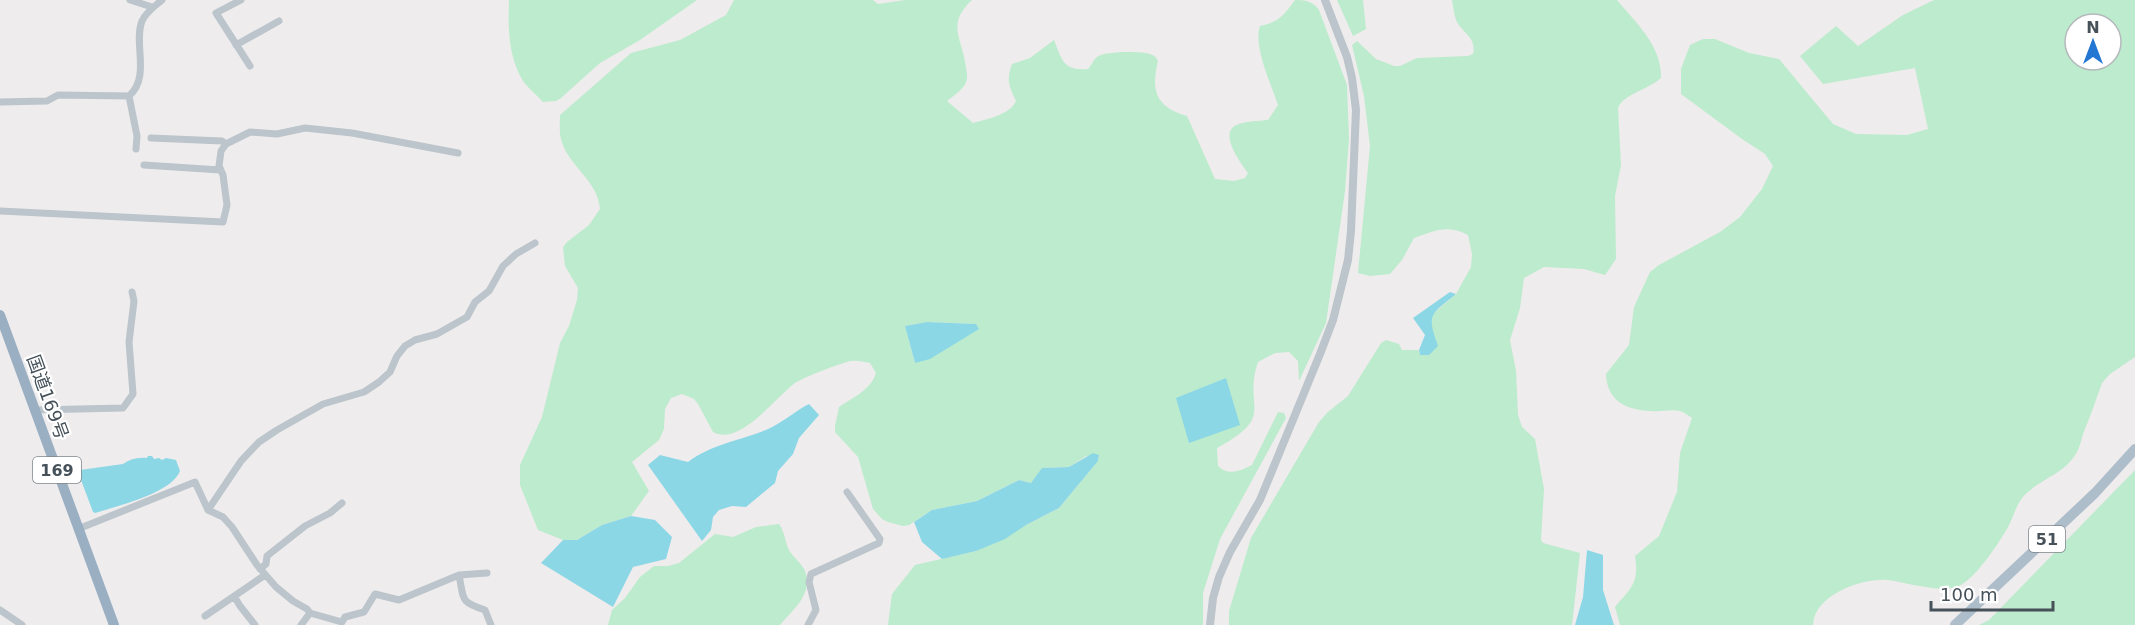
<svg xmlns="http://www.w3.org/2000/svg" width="2135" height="625" viewBox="0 0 2135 625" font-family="'DejaVu Sans','Noto Sans JP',sans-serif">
  <rect width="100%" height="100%" fill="#efeced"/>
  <!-- green -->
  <path fill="#bcebcd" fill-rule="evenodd" d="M509,0H697L640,40L600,63L561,98L556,101L543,102C537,95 528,88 523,81C508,56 508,28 509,0Z
    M734,0H873L878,4L905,0H972C945,25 963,39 966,68C967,73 968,77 966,82C964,89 953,96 947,101L973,123C987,119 1010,115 1016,101C1009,86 1006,81 1012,64L1030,58L1054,40C1062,60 1063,71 1088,69C1092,65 1093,60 1097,57C1104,51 1141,51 1150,54C1155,56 1155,56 1158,61C1151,90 1155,107 1187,116L1215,179L1234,181L1245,178L1248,173C1241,163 1216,131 1239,124C1248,121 1258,121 1268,120L1278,105C1271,84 1253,46 1260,26C1278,23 1285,14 1295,0C1305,0 1313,1 1319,10L1347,85L1349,139L1345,191L1326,323L1299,381L1298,361L1289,352L1275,353L1258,362C1242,409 1278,415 1217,448L1218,466C1228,476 1240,471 1252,465L1278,412L1284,413L1286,418L1220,539L1203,593V625H888L892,594L915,565L976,551L1059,508L1098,461L1099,455L1086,456L1069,467L1043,468L1031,483L1019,480L977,501L932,510L909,525L903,526L888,522L882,519L873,509L858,457L835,432V426L839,407C852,398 871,390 876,373L870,363C864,362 857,360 851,361C843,362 802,378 795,383C776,397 739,447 713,432L698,404L694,399L682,394L671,398L665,409L664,429L659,440L632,462L649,491L631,516L602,525L577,540H563L538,530L520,485V465L542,417L560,343L569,326L577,300L578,288L565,266L563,247L567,242L589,225L600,209C598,180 567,165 561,139C559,131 560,122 560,115L631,53L680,40L726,15ZM927,322L975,324L978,329L915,363L905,326Z
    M1337,0H1363L1366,29L1353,36Z
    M1452,0H1617C1637,24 1662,46 1661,78C1649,89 1622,95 1618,108L1621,165L1615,196L1616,259L1605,275L1584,269L1544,267L1524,278L1520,308L1510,340L1516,371L1518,415L1522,427L1535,439L1544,489L1541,540L1543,543L1580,553L1572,625H1229V611L1251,538L1319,422L1328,412L1348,396L1381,343L1386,340L1399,344L1402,350H1419L1420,355L1433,314L1456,294L1471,267L1472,254L1468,235C1446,224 1435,231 1414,238L1402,260L1390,274L1370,276L1358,273L1370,146L1364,96L1352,45L1357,41L1376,59L1394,66H1400L1417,58L1468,56L1473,54C1477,37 1461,32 1456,20C1454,14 1453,6 1452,0Z
    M1934,0H2135V357L2110,374L2102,383C2096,400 2090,417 2083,434C2081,441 2079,450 2075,455C2063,475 2037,480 2022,498C2016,506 2013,518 2008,527C1999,543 1976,578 1959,586C1942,594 1906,582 1887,580C1862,578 1814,595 1813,625H1620L1615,607C1632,587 1639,583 1635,556L1659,536L1677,492L1680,453L1692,418C1689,416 1684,412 1680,411C1671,409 1660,412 1651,411C1626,410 1607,401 1606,374L1629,345L1634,307L1650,272L1659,265L1720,232L1740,217L1762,189L1773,166L1765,154L1742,139L1681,94V69L1690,45L1703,39H1715L1749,53L1779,59L1833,124L1856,134L1907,135L1928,129L1915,68L1823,84L1800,56L1836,26L1858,46L1903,15ZM2075,24H2111V60H2075Z
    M2135,470V625H1979L1989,620Z
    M779,524C785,532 785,542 789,550C793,557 800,562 804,569C815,592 794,609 780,625H608L612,610L625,598L640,577L654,566H668L679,563L715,534L733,537L756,527Z"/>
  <!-- water -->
  <path fill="#8cd7e6" d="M1450,292L1456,294C1431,315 1426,313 1438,346L1429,355H1420L1419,350L1425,335L1413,318Z
    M927,322L976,324L979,329L930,359L915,363L905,326Z
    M1226,378L1240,425L1189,443L1176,398Z
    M809,404L819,415L799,438L793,454L778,471L775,483L746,507L732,506L719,510L713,517L711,530L702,541L648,465L660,455L688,462C711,444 742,440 768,429C782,423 795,411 809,404Z
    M1093,453L1099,455L1098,461L1059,508L1026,525L1005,539L976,551L942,559L922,542L914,522L932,510L977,501L1019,480L1031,483L1042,468L1069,467Z
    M148,456H152L154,459L159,458L162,460L166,458L176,460L180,471C172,493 117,506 95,513L93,512L78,472L80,470L123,464C130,459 138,457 147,458Z
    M631,516L655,520L672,537L666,559L633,567L613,607L541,563L563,540H577L602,525Z
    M1587,550L1603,555V590L1614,625H1575L1583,597Z"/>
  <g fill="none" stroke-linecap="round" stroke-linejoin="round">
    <!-- minor -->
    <path stroke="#bbc5cb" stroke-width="7" d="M130,0L152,7
      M241,0L216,13L250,66
      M236,45L279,21
      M129,96L137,136L136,149
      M0,102L47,101L58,95L129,96C151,77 133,43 142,21C146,12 155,6 162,0
      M151,138L222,141L226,144
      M144,165L220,170
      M0,211L223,222L227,205L223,175L219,166L221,151L226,144L250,132L277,134L305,128L352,133L458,153
      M35,410L123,408L133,394L129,342L134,301L132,292
      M208,510L241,461L259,442L277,430L323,404L364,392L379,382L390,372L397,356L405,346L415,340L437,334L467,317L475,302L489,291L503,266L516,254L535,243
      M78,529L195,482L208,510L223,517L232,527L257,565L276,587L293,601L307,609L310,613L301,625
      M260,569L266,564L267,556L305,526L330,513L342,503
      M459,575C464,600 460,602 485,610L491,625
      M234,596L240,606L255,625
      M0,610L22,625
      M310,613L342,622L345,617L364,612L375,594L399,600L459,575L487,573
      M205,616L265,575
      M808,625L816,610L809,582L811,574L879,543L880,539L847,492"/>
    <!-- tertiary -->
    <path stroke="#bbc5cb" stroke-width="8" d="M1210,625L1213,598L1219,577L1230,552L1260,500L1320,354L1333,320L1348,260L1351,231L1356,110L1352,78L1347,57L1325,0"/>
    <!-- primary -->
    <path stroke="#adbdca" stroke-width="10" d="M1955,625L2095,493L2135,449"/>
    <!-- trunk -->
    <path stroke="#9aafc2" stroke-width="10" d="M0,315L114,625"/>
  </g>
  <g text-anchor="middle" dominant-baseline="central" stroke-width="4.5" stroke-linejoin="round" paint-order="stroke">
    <!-- shield labels -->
    <g fill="#fff" stroke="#7e858b" stroke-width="1.5">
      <rect x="33" y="457" width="48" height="26" rx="4.5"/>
      <rect x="2029" y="526" width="36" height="26" rx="4.5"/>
    </g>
    <g font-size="16" font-weight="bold" fill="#465159">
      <text x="57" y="470">169</text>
      <text x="2047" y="539">51</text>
    </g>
    <!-- street labels -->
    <g font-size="18" fill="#465159" stroke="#fff">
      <text transform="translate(48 397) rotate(70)">国道169号</text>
    </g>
  </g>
  <!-- north arrow -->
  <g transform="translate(2093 42)"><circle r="28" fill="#ffffff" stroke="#b5b9bd" stroke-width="1.5"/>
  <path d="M0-4.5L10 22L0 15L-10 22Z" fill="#2377d3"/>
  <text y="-9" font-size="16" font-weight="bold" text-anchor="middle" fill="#465159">N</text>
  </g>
  <!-- scale -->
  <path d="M1931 601v9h122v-9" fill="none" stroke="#465159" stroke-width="3"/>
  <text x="1940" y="601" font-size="18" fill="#465159" stroke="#ffffff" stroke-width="4.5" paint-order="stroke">100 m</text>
</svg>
